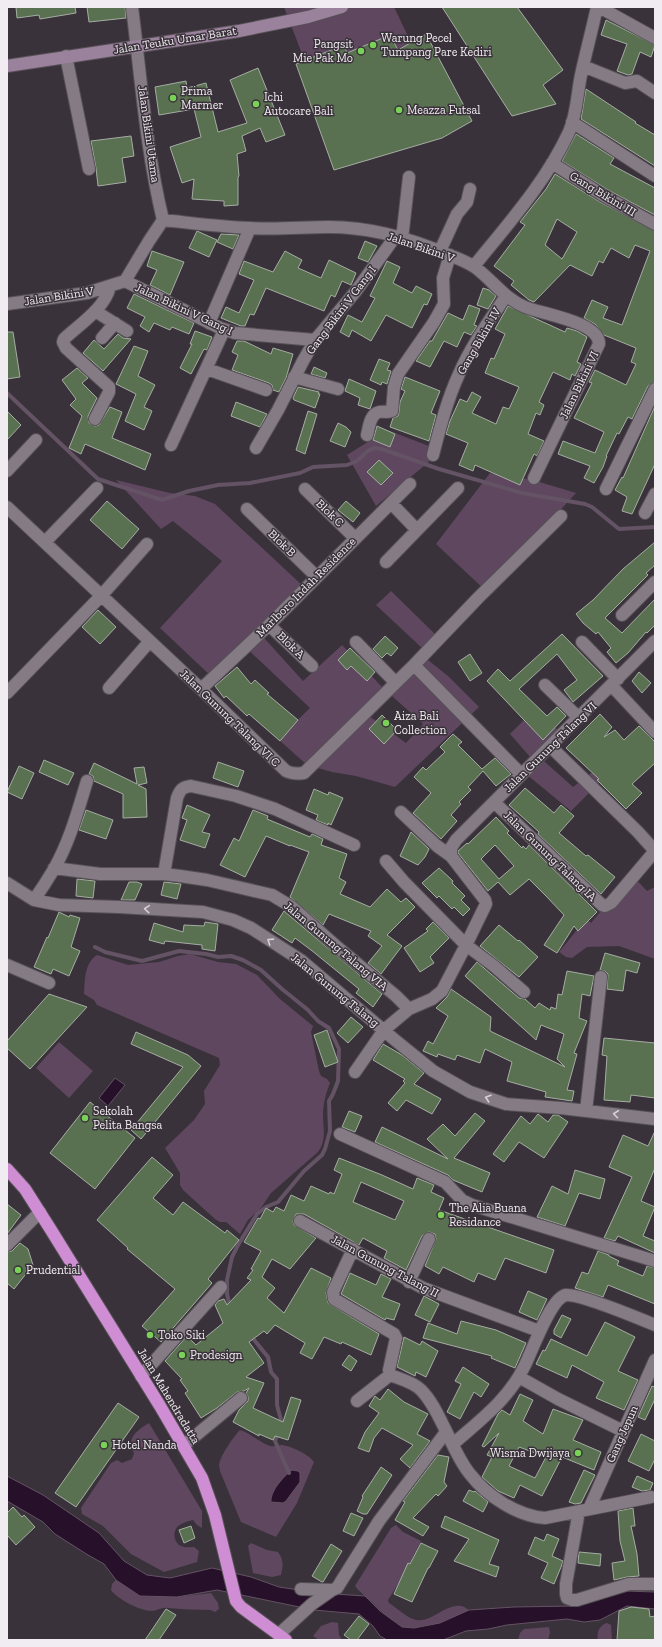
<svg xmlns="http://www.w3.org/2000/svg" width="662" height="1647" viewBox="0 0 662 1647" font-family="'Zilla Slab',serif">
  <rect width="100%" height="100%" fill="#3a323a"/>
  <!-- green -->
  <path fill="#5e475f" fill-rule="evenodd" d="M284,7H394L452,128L396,147L368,161L344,163Z
    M387,430L442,451L376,506L347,455Z
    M490,473L533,480L576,493L486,591L436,544Z
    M116,480L170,493L195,496L215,504L304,587L256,629L303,681L342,645L382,687L418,652L448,676L479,707L395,787L356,776L332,772L307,765L278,739L310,708L242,644L212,677L160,628L222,561L173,521L161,529ZM382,687L423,724L406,743L361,710Z
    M391,591L437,636L423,649L376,605Z
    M535,709L561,733L536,754L573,787L598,768L604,778L571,811L520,769L531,758L510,734Z
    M631,874L647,891L655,887V959L619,946L587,947L572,958L566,957L559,952L586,919L591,923Z
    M190,954L218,962L236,964L257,975L280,999L313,1026L311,1032L319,1071L321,1076L327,1079L330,1083C326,1092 323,1105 323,1115C323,1128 327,1139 318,1152L271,1193L261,1208L248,1220L240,1234L226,1222H220L215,1219L183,1190L180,1185V1173L165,1148L194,1120L205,1104L204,1091L220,1065L219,1058L97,1005L94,1000L84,994C85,981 84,963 97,955L128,965L159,962L178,956Z
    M59,1042L93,1071L69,1098L36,1068Z
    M149,1423L202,1511V1528L197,1525L193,1520C188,1521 182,1523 178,1526C172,1532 174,1543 181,1546C185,1548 190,1547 194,1547L199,1551L197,1562L164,1572L131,1554L103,1526L82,1514L81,1508L111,1463L117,1460L122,1463L132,1459L134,1453C125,1439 137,1430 149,1423Z
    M240,1430C250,1433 259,1442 270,1446C274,1447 278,1445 282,1445C291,1446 310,1455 314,1462L297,1503L276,1537L241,1522L220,1471C220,1470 219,1466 219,1465C220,1456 234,1436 240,1430Z
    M396,1525L403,1532L421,1541L405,1573L388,1600L389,1603C397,1608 405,1616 413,1619C429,1626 445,1603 461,1606C464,1606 467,1609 469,1610C453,1618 419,1635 401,1627C392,1623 380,1610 373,1603C367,1597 360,1593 355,1586L391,1528Z
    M251,1543L267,1550L278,1552C284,1560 283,1566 281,1575L272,1577L253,1573L248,1546Z
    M116,1580L140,1596L177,1597L211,1593L218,1603L219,1609L215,1612L211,1610C196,1610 182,1609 167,1608C162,1607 157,1611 152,1611C140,1611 117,1599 111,1590L112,1584Z
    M332,1622L338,1623L339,1635L342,1640H319L313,1636L321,1626Z
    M607,1623L611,1625L612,1640H598C596,1632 600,1625 607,1623Z
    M549,1627L550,1633L548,1640H518L520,1633L524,1629Z"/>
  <!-- water -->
  <path fill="#271029" stroke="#645265" d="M115,1078L125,1085L108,1106L99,1098Z
    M292,1470L298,1471L300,1473V1482L286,1501L283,1503L271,1502C270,1491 284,1476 292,1470Z
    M7,1476L43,1495L99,1533L124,1561L147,1575L170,1578L212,1568L251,1577L279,1587L319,1593L365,1596L380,1611L402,1627L414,1628L440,1623L469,1610L514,1607L574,1606L625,1591L655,1592V1609L627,1606L600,1620L584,1622L567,1619L507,1625L488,1629L466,1631L443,1640H387L380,1636L373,1626L359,1614L314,1610L217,1590L177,1597L140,1596L116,1580L104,1564L88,1555L55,1534L43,1522L7,1501Z"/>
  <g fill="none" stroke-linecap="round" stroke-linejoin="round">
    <!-- stream -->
    <path stroke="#645265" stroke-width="4" d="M7,393L98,479L162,500L189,491L218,485L250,483L300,473L313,467L347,465L357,461L369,450L375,448L382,449L439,469L522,493L585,504L592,507L619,529L655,527
      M95,947L105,952L142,961L179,951L206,954L218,957L231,956L243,960L261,970L282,989L308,1010L318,1021L329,1028L339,1049L338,1081L333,1094L329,1101L330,1131L325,1149L322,1155L304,1171L278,1202L266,1207L257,1214L238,1245L232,1257L227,1280V1294L230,1307
      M251,1336L268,1357L271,1372L277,1379V1405L281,1420L280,1426
      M278,1432L275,1441L289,1473"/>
  </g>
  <!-- building -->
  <path fill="#597151" stroke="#a5ada3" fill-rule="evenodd" d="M16,7H75L76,13L40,19L39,15L17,18Z
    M87,7H125L126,18L89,22Z
    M442,7H517L563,70L543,85L556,104L512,116Z
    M606,20L655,45L651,57L640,52L632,74L628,75L617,71L627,44L601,35Z
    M426,34L472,121L442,138L334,170L296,64L344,45L347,53L390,35L398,50Z
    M258,68L285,135L266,142L260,128L242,136L246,151L237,154L239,176L238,177V205L224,206V201L192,199L194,179L182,183L170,147L201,137L194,109L159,115L155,87L186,81L187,88L206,83L218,132L247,123L230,80Z
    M586,89L636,122L635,123L655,135V166L581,119Z
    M576,134L614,158L610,164L655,188V215L608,190L562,161Z
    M131,136L134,156L122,158L126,182L98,186L96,168L91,141Z
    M555,174L600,202L655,231V382L648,386L632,419L628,417L619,434L617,433L606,456H607L603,467L594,483L584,478L590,466L558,454L563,441L595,453L604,432L574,418L592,383L589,382L595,370L626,385L636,364L631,362L636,348L604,335L595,324L584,318L592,300L608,307L603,318L622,325L650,251L635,245L629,258L611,248L603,263L599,261L592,276L570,265L534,302L529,300L511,285L514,281L494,266L525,225L520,222L546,189ZM557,219L577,232L562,259L545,245Z
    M197,231L217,240L209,257L189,248Z
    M221,234L239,235L233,249L217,242Z
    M365,241L377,246L368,262L358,258Z
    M152,251L184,262L170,295L150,285L157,270L147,266Z
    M285,251L302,260L298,268L321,278L329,260L356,273L351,285L342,281L335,297L331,295L324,311L266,288L254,315L250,314L245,326H241L221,318L226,307L239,313L254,280L239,274L244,261L273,272Z
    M387,261L400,267L393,283L412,293L416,286L432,294L427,305L424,304L412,328L386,315L371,341L352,330L349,337L340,332L348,315L362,322L375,298L370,296Z
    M483,288L489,290L496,296L488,309L477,305Z
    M134,294L194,323L189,334L172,327L170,330L154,323L149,332L140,326L145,317L127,308Z
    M469,305L480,309L474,325L477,326L471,335L464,332L457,347L444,341L430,367L416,361L430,341H432L448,313L463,320Z
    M508,306L565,332L567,328L577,331L587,337L577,362L581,364L575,376L572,374L570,380L553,372L539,402L544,405L540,415L536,413L528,434L544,441L537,456L534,454L520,485L475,465L473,471L459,465L468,443L446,434L450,421L460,399L467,402L472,392L481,397L472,413L496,424L503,407L509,409L519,387L485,373L491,358L494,359L505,334L495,329Z
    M195,331L212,337L207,350L204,349L191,374L180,368L192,344H190Z
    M7,332H13L20,377L7,379Z
    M118,334L123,338L131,339L103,371L83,353L94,340L104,349Z
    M237,341H244L271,354L273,348L293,354L286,378L279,392L273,390L272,385L269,383L232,370L238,355L232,352Z
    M134,346L148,351L138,376L155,385L144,407L152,411L144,430L125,421L136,394L116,384Z
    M379,359L390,363L387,370L391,371L387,384L382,382L381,385L370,380Z
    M314,367L327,373L325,378L311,374Z
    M77,368L88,378L82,383L97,398L88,416L89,423L95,426L99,425L110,407L122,412L112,438L151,454L145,470L85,444L81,454L69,448L82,416L70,405L76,399L62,380Z
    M405,377L440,391L431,413L436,415L429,441L390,427L393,418L398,416L399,412L400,402L405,391L401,389Z
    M349,379L376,391L370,409L358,405L360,398L345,391Z
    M298,387L319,392L318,394H320L315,408L294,400L293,398Z
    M236,402L267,414L260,427L231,416Z
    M655,406V464L632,514L622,511L627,497L615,490L622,477L623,478Z
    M7,411L21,425L7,440Z
    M308,411L317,414L305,454L296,450Z
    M338,423L346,427L351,432L345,447L330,441Z
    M377,426L395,434L390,447L373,440Z
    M379,460L393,473L381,485L367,472Z
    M107,501L139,529L122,549L90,520Z
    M346,501L360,513L353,522L338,510Z
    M655,542V565L646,573L648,575L605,618L622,633L655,599V625L647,633L646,632L628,653L616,663L607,652L611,648L598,632L596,634L583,623L576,614L593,600L623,569Z
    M98,610L116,627L100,644L82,627Z
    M562,634L603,676L573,702L564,690L577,680L557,654L519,689L547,716L557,707L566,716L543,740L487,681L498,669L510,681Z
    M385,636L398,648L391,656L387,653L382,658L373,649Z
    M350,648L375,672L367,681L351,666L347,670L338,660Z
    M470,654L482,673L470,681L458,662Z
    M237,667L251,684L255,680L269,693L267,694L298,720L280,741L249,714L247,716L226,696L224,698L215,686Z
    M639,672L651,683L642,693L632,681Z
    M600,714L612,727L604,737L615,730L624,740L639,726L655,742V763L632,784L642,793L626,809L597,780L599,779L566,748Z
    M382,715L397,730L384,744L369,729Z
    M453,734L462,742L458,745L482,769L495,758L511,774L496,786L483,771L468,787L471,790L459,802L461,804L451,815L457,821L441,839L413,813L431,793L414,777L423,767L426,770L445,752L440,747Z
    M44,760L74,773L68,785L39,772Z
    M218,762L244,771L238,787L213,778Z
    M94,763L137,784L134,768L144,767L147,783L138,785L146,789L147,817L123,818V794L94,781L93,776L89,774Z
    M19,766L34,773L22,799L7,792Z
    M525,788L554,813L561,805L574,816L559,833L586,856L588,855L615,877L601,894L538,834L539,832L509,805Z
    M314,789L328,795L329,792L343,798L331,825L328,823V825L316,820L318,815L306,810Z
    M187,805L210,815L202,832L210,834L205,848L180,840L187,820L182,818Z
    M86,810L113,820L106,839L79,830Z
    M253,810L268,816L267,819L310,837L312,834L323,839L321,845L347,854L339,878L346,882L340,894L370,907L387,889L401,902L406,898L415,907L387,935L402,946L381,974L368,963L382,946L368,936L371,931L329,914L323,925L290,897L309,852L290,845V846L266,836L245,877L220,865L234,838L239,841Z
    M496,817L509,831L507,833L522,848L523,846L526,849L529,845L597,912L578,931L574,926L557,953L544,945L564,915L546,896L529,879L510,895L498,882L488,891L458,853V851L467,843L468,844ZM495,845L514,866L499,879L481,859Z
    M411,832L429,849L425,857L418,865L400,856Z
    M439,868L453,881L452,883L465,896L461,900L470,909L463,916L454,907L452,909L439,896L437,898L422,883Z
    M77,879L95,881L93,898L76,896Z
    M129,882H137L142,884L135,900H121Z
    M164,882L181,884L177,899L161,895Z
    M284,911L382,994L373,1007L356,993L359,989L311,950L295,938L292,943L272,930Z
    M59,912L69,917L70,915L80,918L71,947L80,951L69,976L53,969L51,974L34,967L47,937L48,938Z
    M205,922L218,924L215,951L202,949V945L165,941L164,944L149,940L154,923L183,932L184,925L204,926Z
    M433,922L449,938L430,957L434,963L420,972L404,948L428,931L426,929Z
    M499,925L518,941L519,940L538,957L519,977L480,946Z
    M605,953L640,963L637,973L626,970L623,991L607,989L608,974L605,971L600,970Z
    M477,962L519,998L525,999L535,1008L539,1003L550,1010L551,1007L556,1009L558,994L562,995L567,971L594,976L590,996L582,994L579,1018L587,1021L574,1053L577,1054L567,1090L574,1091L572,1101L545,1097L546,1092L507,1081L512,1062L485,1049L480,1063L457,1055L455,1060L438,1054L437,1057L423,1051L428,1041L433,1044L448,1016L436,1008L447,997L451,989L491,1017L490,1031L565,1067L557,1059L564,1034L541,1025L536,1040L465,976Z
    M49,994L87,1007L30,1069L7,1048V1041Z
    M351,1017L363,1027L348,1043L337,1033Z
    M327,1030L338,1062L325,1067L314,1035Z
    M136,1032L188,1055L201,1066L141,1139L131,1130L183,1067L131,1044Z
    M604,1038L655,1043V1098L631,1095L630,1102L604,1100L607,1056L602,1055Z
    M383,1044L402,1055L424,1073L414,1084L441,1099L432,1114L406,1100L397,1111L388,1103L405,1083L403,1081L405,1079L373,1060Z
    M90,1102L135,1138L95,1189L50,1153Z
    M349,1111L362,1116L355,1132L342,1127Z
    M475,1113L485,1121L454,1158L490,1173L482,1192L453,1180L448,1175L375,1142L382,1127L448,1159L427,1139L443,1124L455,1136Z
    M538,1114L548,1122L553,1115H558L568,1122L544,1158L519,1142L504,1162L493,1154L521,1116L530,1124Z
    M655,1131V1168L641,1201L655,1207L643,1236L655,1241V1253L618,1236L615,1241L604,1238L632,1177L609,1167L623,1135L648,1146Z
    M152,1157L173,1175L153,1198L173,1215L183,1202L225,1233L227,1230L239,1240L208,1279L212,1283L161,1342L142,1326L175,1289L127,1249L128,1248L97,1220Z
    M339,1158L382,1175L413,1189L417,1178L434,1185L431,1192L444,1198L439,1210L554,1250L546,1273L505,1258L495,1280L478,1273L474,1282L443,1267L439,1274L425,1266L436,1239L435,1234L429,1232L422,1236L406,1270L384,1258L387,1251L363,1238L359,1245L304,1214H296L293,1221L294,1225L316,1238L290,1269L272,1259L262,1277L275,1288L267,1298L284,1313L311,1268L331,1278L326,1293L328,1303L379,1334L371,1355L342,1342L341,1344L324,1337L312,1359L300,1353L305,1343L275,1325L267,1334L264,1331L249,1342L264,1363L246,1377L264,1383L253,1408L283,1422L291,1397L301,1400L288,1440L275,1436L273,1440L259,1434V1436L233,1422L239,1410L248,1401V1397L246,1393L249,1388L244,1391L237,1392L217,1408L201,1418L185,1393L188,1391L180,1380L182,1379L165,1361L187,1336L196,1345L223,1323L215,1305L218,1301L224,1299L227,1305L251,1280L247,1278L253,1270L251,1269L261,1251L244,1242L258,1218L260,1219L266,1208L273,1212L276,1207L284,1211L291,1195L304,1201L311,1186L329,1194L330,1192L334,1194L342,1174L334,1170ZM361,1182L404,1201L395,1220L353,1202Z
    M575,1170L605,1179L600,1199L579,1193L565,1226L537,1217L552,1186L568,1194Z
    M7,1204L21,1215L7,1234Z
    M20,1243L28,1249L33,1265L14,1289L7,1283V1252L12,1251Z
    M598,1251L609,1255V1256L619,1261L617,1265L643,1276L647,1266L655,1268V1304L608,1285L603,1297L575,1288L582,1272L588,1274Z
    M350,1273L376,1285L381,1274L391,1279L382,1297L400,1304L394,1320L386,1318L385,1320L341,1294Z
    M528,1291L547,1299L537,1320L519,1312Z
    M424,1296L439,1304L430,1322L415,1315Z
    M562,1315L571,1319L561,1338L554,1334V1330Z
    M461,1321L496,1330L526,1343L515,1368L491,1358L492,1356L423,1338L428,1323L457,1334Z
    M605,1322L635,1337L618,1371L638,1380L624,1410L596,1398L604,1382L572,1365L567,1378L536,1364L543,1350L545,1351L551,1339L587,1356Z
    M404,1337L420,1345L422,1341L438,1351L426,1377L416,1372L415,1376L397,1367Z
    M349,1355L357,1361L351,1371L342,1365Z
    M463,1367L489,1384L481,1397L474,1392L460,1419L447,1412L461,1384L455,1381Z
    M652,1386L655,1387V1399L645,1420L638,1417Z
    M388,1389L404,1402L428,1414L417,1434L430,1441L410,1468L400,1459L413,1445L382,1428L374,1438L369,1452L358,1448L365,1432L379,1413L369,1406L375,1396L380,1400Z
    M520,1394L533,1400L523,1421L543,1434L553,1409L583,1420L573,1440L601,1452L594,1470L562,1457L542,1496L520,1485L514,1498L498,1491L482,1477L492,1457L487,1455L499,1433L484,1447L482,1446L498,1414L502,1410L510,1415ZM519,1447L546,1457L535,1478L509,1466Z
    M118,1403L139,1417L76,1507L55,1493Z
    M641,1434L655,1441V1459L649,1471L628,1461Z
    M438,1455L449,1457L444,1482L447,1486L438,1496L436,1494L413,1518L429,1527L423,1536L395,1520L405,1502L403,1501Z
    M381,1467L392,1475L367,1514H363L357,1511L363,1497L362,1496Z
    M584,1470L595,1475L581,1503L575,1504L569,1502Z
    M637,1476L653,1483L650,1490L642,1491L632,1487Z
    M469,1490L474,1492L475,1491L488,1502L483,1512L463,1501Z
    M13,1507L22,1517L24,1515L35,1527L16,1545L7,1535V1513Z
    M633,1508L635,1526H631L637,1554L639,1576L627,1577L614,1580L612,1563L625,1561L620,1541L618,1511Z
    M351,1513L363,1518L354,1536L343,1531Z
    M445,1516L499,1540L489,1564L499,1567L496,1577L454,1561L469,1539L441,1527Z
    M191,1526L195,1538L184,1543L179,1530Z
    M547,1534L559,1539L552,1556L563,1561L561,1567L554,1584L541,1578L548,1563L528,1554L535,1537L544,1541Z
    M421,1543L438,1551L429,1568H428L412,1602L394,1594L408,1563L410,1564Z
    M331,1544L342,1551L323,1582H322L312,1576Z
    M579,1552L601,1554L600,1566L578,1563Z
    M631,1607L649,1609L650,1617L655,1616V1640H617L619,1611Z
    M166,1609L176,1615L159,1640H145Z
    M359,1616L369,1624L357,1640H351L344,1635Z"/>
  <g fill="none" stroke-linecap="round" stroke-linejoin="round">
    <defs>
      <path id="street" d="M132,7C141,78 146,150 163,220
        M599,7L655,38
        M66,56L89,169
        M583,66L625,83L637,81L655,93
        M572,122L655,176
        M552,163L604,196L655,224
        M163,220C192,223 221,227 250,228C276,230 303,227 329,227C369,227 412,239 449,255C457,258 468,262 476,268C493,281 505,299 525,307C542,314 600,322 599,344L534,478
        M402,239L409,177
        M440,251L457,214L467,202L470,189
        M474,266C508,224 546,182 569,132C577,114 577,94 581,75C586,52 592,30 597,7
        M125,281L220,328L235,333L315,340
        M7,304L87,293L125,281L149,241L163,220
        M95,311L127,331
        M209,323L250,228
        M102,338L115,323
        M207,369L266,390
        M294,377L338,389
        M95,419L109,392V387L66,348L63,342L64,339C80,324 104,309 110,287
        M367,435C369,427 370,414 379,412C383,411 387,413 392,411L394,387L398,374L434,322L444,304L443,278L450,255
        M171,445L224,330
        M256,448L278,410L303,361L315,340L356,291L395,237
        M433,455C440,428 447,400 459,374C471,346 489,321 506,296
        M7,471L36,440
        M305,489L355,538
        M606,489L655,389
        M391,503L417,530
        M7,507L201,689L286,771C292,774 297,774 304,773L414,665L478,598L561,516
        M247,509L317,577
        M645,513L655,494
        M45,542L97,488
        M386,562L458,488
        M622,615L655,582
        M269,625L312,666
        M356,642L395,682
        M582,642L618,679
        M414,665L521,774
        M545,685L579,718
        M612,686L655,732
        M109,688L150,641
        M201,689L269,625L410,484
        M7,693L101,596L147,544
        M551,747L638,832L655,851
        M494,802L602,905L605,906L611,903L655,851
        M451,856V848L456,840L655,641
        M386,861L404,882L466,945L494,966L524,992
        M54,868L100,874H164L180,876L207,880L272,895L292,907L336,946L396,996L409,1009
        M164,874L177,798C180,790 182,787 191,786L236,796L275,809L354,845
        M7,883L34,900L59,905L119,907L203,912L233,920L251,928L302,961L395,1040L433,1071L470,1092L506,1104L561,1108L655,1119
        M34,900C41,890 48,879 54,869C70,841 78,810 87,781
        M7,965L49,983
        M355,1072L384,1030L409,1009L432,999L442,991L466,945L486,904L485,900L451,856L437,846L401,812
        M586,1111L601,977
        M340,1134L445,1182L462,1200L472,1205L655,1261
        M300,1221L423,1288L539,1331
        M7,1245L40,1212
        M353,1249L333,1292L334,1299L394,1334L396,1338L389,1370L390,1375C400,1379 413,1382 421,1390C432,1401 439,1417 446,1431C453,1445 460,1462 470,1474C487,1496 517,1516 545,1518L651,1497
        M409,1282L429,1239
        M141,1376L221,1287
        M519,1377L558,1399L623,1431
        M357,1401L390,1375
        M453,1444C479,1421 509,1399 524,1367C532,1352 550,1298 566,1295C581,1294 638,1318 655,1325
        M183,1446L241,1398
        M589,1509L655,1360
        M579,1511L566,1584V1594L567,1598L572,1600H577L629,1584H655
        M301,1589L332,1590L337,1588L379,1521L446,1432
        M278,1635L312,1604L332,1590"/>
      <path id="secondary" d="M7,66L239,31L308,17L342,7"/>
      <path id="highway" d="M7,1169L25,1189L51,1230L160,1406L202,1478L215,1515L236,1601L241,1607L286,1640"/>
    </defs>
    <!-- street casing -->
    <use href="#street" stroke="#575157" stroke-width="14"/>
    <!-- secondary casing -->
    <use href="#secondary" stroke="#575157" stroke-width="14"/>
    <!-- highway casing -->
    <use href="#highway" stroke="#575157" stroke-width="14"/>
    <!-- street -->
    <use href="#street" stroke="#847b84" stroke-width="12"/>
    <!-- secondary -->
    <use href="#secondary" stroke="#9a819c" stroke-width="12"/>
    <!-- highway -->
    <use href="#highway" stroke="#cf8ed3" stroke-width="12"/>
  </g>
  <!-- one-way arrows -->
  <defs><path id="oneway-chevron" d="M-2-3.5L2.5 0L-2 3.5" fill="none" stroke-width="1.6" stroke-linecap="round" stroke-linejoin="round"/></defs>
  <g stroke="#d6d0d6">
    <use href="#oneway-chevron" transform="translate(147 909) rotate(-175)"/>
    <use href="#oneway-chevron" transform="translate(270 941) rotate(-147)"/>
    <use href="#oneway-chevron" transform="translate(488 1098) rotate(-162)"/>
    <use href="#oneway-chevron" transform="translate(616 1114) rotate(-173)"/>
  </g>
  <!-- markers -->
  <g fill="#79d157" stroke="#3a323a" stroke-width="1.5">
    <circle cx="373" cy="45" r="4"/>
    <circle cx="361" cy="51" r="4"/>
    <circle cx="173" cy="98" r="4"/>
    <circle cx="256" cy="104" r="4"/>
    <circle cx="399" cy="110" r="4"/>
    <circle cx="386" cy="723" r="4"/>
    <circle cx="85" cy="1118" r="4"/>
    <circle cx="441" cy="1215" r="4"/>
    <circle cx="18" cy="1270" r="4"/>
    <circle cx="150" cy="1335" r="4"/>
    <circle cx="182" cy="1355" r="4"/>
    <circle cx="104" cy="1445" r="4"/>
    <circle cx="578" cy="1453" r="4"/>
  </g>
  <g text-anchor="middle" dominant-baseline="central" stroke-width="3" stroke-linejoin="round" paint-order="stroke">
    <!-- poi labels -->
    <g font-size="12" fill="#f1ecf1" stroke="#3a323a" text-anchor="start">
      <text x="381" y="38">Warung Pecel<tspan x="381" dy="14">Tumpang Pare Kediri</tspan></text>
      <text x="353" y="44" text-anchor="end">Pangsit<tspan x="353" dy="14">Mie Pak Mo</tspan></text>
      <text x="181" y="91">Prima<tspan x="181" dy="14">Marmer</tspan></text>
      <text x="264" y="97">Ichi<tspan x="264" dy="14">Autocare Bali</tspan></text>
      <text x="407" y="110">Meazza Futsal</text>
      <text x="394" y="716">Aiza Bali<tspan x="394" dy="14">Collection</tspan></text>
      <text x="93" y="1111">Sekolah<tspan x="93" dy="14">Pelita Bangsa</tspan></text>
      <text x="449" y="1208">The Alia Buana<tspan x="449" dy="14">Residance</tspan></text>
      <text x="26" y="1270">Prudential</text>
      <text x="158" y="1335">Toko Siki</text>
      <text x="190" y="1355">Prodesign</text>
      <text x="112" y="1445">Hotel Nanda</text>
      <text x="570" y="1453" text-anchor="end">Wisma Dwijaya</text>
    </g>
    <!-- street labels -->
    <g font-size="12" fill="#f1ecf1" stroke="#3a323a">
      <text transform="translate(175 40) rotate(-9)">Jalan Teuku Umar Barat</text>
      <text transform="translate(149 134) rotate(82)">Jalan Bikini Utama</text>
      <text transform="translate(603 194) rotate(31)">Gang Bikini III</text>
      <text transform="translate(421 247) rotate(19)">Jalan Bikini V</text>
      <text transform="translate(59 296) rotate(-9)">Jalan Bikini V</text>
      <text transform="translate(184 309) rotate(25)">Jalan Bikini V Gang I</text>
      <text transform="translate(341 310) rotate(-53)">Gang Bikini V Gang I</text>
      <text transform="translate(479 341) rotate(-60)">Gang Bikini IV</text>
      <text transform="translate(579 385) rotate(-64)">Jalan Bikini VI</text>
      <text transform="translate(330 513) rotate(44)">Blok C</text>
      <text transform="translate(282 543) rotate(44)">Blok B</text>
      <text transform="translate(306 587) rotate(-45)">Marlboro Indah Residence</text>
      <text transform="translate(291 645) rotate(44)">Blok A</text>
      <text transform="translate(230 718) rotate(44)">Jalan Gunung Talang VI C</text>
      <text transform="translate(550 747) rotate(-44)">Jalan Gunung Talang VI</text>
      <text transform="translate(550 856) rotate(44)">Jalan Gunung Talang IA</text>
      <text transform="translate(336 946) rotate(40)">Jalan Gunung Talang VIA</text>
      <text transform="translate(335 990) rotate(39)">Jalan Gunung Talang</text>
      <text transform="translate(385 1266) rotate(28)">Jalan Gunung Talang II</text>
      <text transform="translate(169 1396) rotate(59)">Jalan Mahendradatta</text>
      <text transform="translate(622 1434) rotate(-66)">Gang Jepun</text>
    </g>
  </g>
  <!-- border -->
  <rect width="662" height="1647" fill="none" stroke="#f1ecf1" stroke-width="16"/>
</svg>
